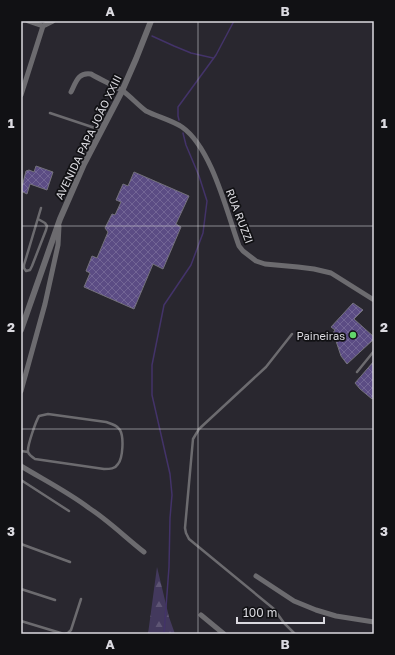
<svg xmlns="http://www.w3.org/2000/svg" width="395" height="655" viewBox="0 0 395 655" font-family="'Golos Text',sans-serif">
  <defs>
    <pattern id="forest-firs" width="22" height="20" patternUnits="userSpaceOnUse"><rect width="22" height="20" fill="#43395d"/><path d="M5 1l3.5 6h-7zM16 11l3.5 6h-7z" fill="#5e5574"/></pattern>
    <pattern id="building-cross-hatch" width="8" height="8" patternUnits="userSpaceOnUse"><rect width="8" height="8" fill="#5b4c84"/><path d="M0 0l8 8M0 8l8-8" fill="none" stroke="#726595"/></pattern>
  </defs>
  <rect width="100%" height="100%" fill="#29272f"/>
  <!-- forest -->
  <path fill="url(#forest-firs)" d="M157,567L169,617L175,634H148Z"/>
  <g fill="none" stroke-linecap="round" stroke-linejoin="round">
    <!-- stream -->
    <path stroke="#433369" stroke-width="1.5" d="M152,36L174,46L191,53L213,58
      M179,120L178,116V107L216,55L234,21
      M164,634L169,567L170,518L172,495L170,474L152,395V365L164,305L191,265L203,233L207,201L199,176L186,145L183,133"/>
  </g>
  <!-- building -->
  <path fill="url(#building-cross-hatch)" stroke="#73717b" d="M36,166L53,172L47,190L30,184L27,194L21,191L26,171L29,170L34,172Z
    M134,172L189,196L176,224L181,227L163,269L153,264L134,309L84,287L90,273L86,271L92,256L97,258L108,232L105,228L112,214L115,215L121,202L116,200L123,184L128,186Z
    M353,303L363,310L354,319L374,337V339L347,364L341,356L337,344L333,333L335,330L331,327Z
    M374,361V396L372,399L360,389L355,383Z"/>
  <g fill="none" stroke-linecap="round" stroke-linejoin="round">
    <!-- service -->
    <path stroke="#6c6b6f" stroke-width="2.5" d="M50,113L101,130
      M38,219L45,223L47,226L46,230L32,266L30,270L26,271L24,268V265L41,208
      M292,334L266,367L199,429L193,439L185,528L186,533L189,539L274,609L284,623L295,634
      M357,372L374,351
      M48,414L106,422C112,424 117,425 120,430C124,437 123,458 118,464C115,469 110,469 104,469L35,459C32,457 29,455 28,452C27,446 36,421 39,416Z
      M21,451L28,452
      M21,480L69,511
      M21,544L70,562
      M21,589L55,600
      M21,621L64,634L68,633L71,630L81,599"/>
    <!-- minor -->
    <path stroke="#6c6b6f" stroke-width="5" d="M28,21L43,26
      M71,92C76,82 78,72 91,74C101,80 113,85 123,91C131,97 138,105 146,111C158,117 171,120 182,127C212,148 227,213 239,246L243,251L256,261L265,264L298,267L314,269L331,273L374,300
      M21,95L43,26L53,21
      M21,391L45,304L58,245L59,226
      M21,466C44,480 68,492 89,508C109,521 126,538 144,552
      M256,576L294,601L316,610L336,616L374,622
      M201,615L224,634"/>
    <!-- tertiary -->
    <path stroke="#6c6b6f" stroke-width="6" d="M21,330L60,219L84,164L122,91L136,59L151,21"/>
  </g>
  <!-- grid -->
  <path fill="none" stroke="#dbdae0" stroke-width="1" stroke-opacity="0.55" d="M198,21V634M21,226H374M21,429H374"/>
  <!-- markers -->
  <circle fill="#61d56a" stroke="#111114" stroke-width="1.5" cx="353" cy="335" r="4"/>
  <g text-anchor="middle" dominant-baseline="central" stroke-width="3.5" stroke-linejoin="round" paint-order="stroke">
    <!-- street labels -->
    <g font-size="11" fill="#dbdae0" stroke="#111114">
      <text transform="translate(88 137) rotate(-64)">AVENIDA PAPA JOÃO XXIII</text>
      <text transform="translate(240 216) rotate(69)">RUA RUZZI</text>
    </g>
    <!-- poi labels -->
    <g font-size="11" fill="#dbdae0" stroke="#111114" text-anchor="end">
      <text x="345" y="335">Paineiras</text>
    </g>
  </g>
  <!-- border -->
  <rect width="395" height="655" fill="none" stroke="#111114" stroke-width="44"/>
  <!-- scale -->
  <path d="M237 617v6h87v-6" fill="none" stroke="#dbdae0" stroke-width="2"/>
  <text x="243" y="617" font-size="12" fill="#dbdae0" stroke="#111114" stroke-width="3" paint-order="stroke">100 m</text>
  <rect x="22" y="22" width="351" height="611" fill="none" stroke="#dbdae0" stroke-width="1.5"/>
  <g font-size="13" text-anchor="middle" font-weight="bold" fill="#dbdae0">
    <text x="110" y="16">A</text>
    <text x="285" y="16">B</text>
    <text x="11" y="128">1</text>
    <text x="384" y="128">1</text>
    <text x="11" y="332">2</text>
    <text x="384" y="332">2</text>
    <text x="11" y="536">3</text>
    <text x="384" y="536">3</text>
    <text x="110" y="649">A</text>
    <text x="285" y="649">B</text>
  </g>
</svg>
